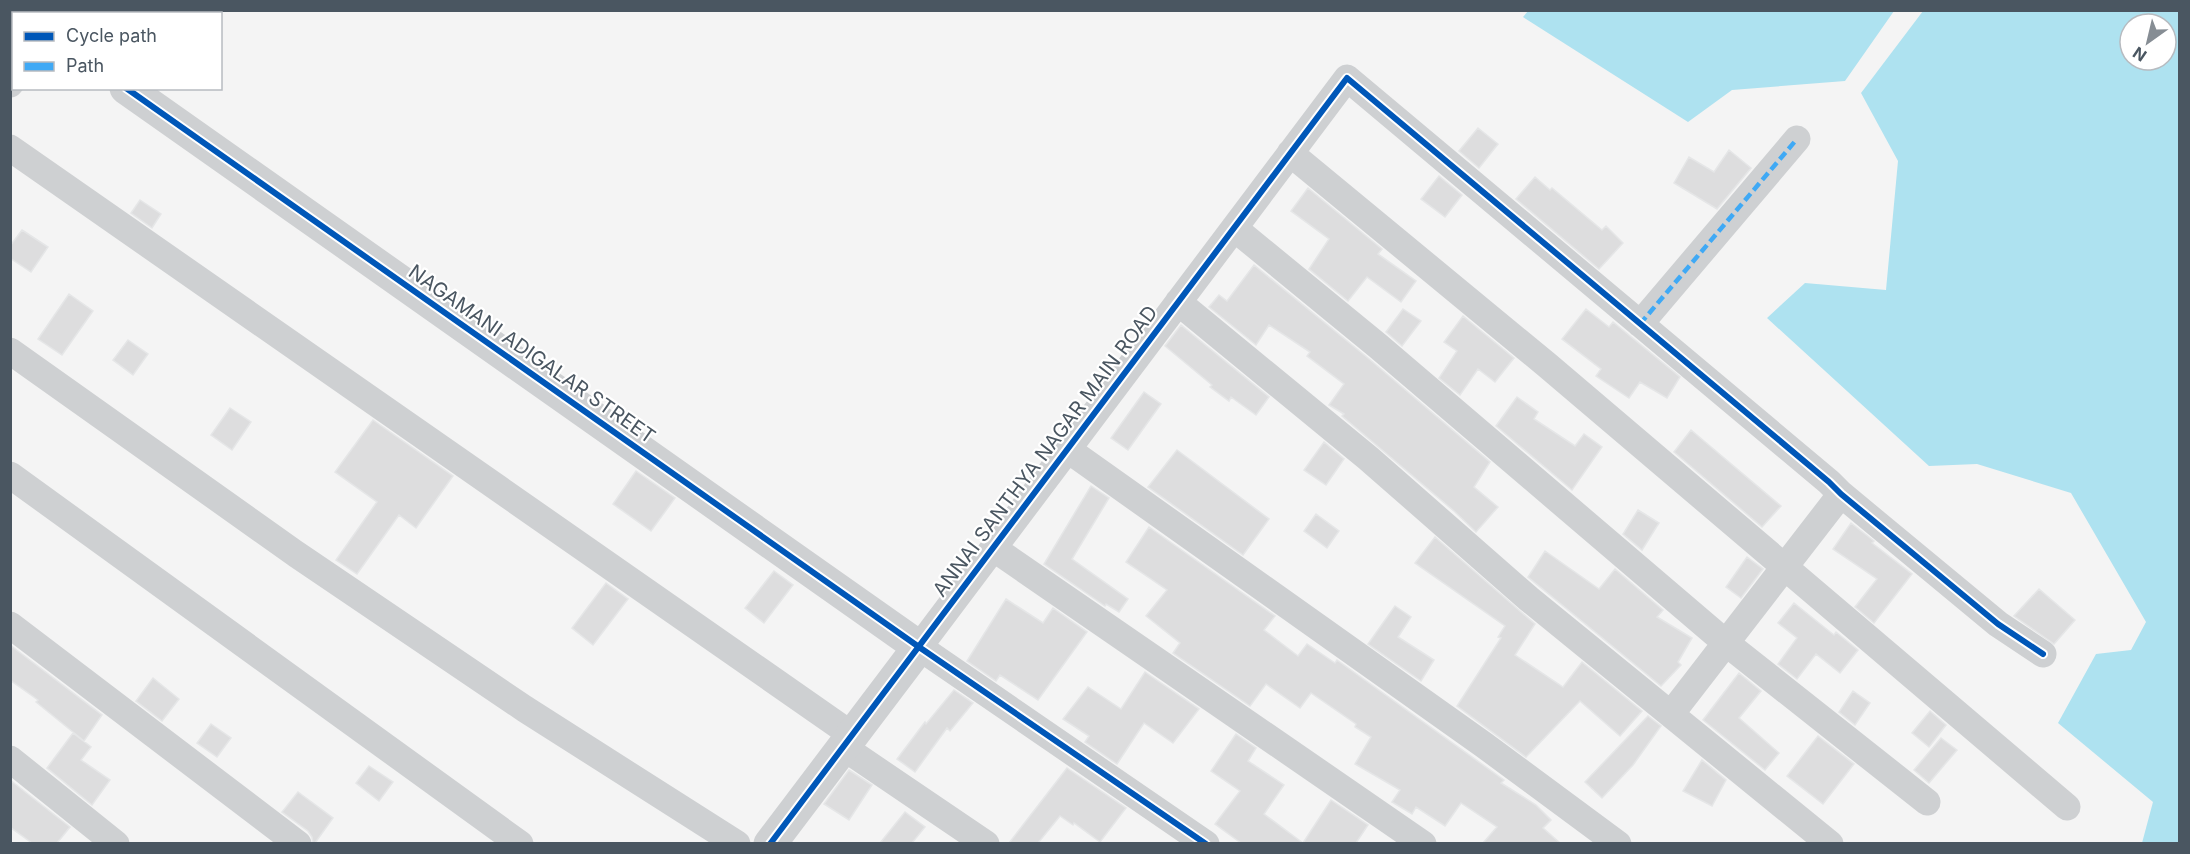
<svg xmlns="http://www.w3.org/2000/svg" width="2190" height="854" viewBox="0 0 2190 854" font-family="Inter,sans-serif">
  <rect width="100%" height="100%" fill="#f4f4f4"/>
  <!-- water -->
  <path fill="#aee2f0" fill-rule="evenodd" d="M1528,11V10L1894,11L1845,81L1732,90L1688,122L1523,17Z
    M1923,11H2179V843H2142L2153,802L2058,723L2096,654L2131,650L2146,622L2071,493L1977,464L1929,466L1767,318L1805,283L1886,290L1898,161L1861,93ZM2130,24H2166V60H2130Z"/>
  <!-- building -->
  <path fill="#ddddde" stroke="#e5e6e7" stroke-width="1.5" d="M1478,128L1498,144L1479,168L1459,151Z
    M1729,150L1751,168L1717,209L1674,183L1689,157L1714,172Z
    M1439,176L1462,195L1445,217L1421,199Z
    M1535,177L1550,190L1552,188L1602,230L1606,226L1623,243L1599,269L1516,199Z
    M1308,188L1382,249L1378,254L1416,281L1401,302L1367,277L1348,301L1309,269L1329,239L1291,211Z
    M140,200L161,214L152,228L131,213Z
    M22,230L48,247L31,272L10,258V246Z
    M1254,265L1368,358L1490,462L1474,487L1498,507L1476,532L1454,511L1342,416L1344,414L1329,405L1344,384L1307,356L1310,352L1269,325L1256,345L1209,307L1219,295L1227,301Z
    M69,294L93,311L62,355L38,339Z
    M1403,309L1421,321L1402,346L1386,332Z
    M1586,309L1609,327L1613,322L1680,377L1667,398L1640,382L1629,398L1596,376L1601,369L1562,339Z
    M1463,316L1514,358L1495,382L1478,369L1460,395L1439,378L1457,351L1444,342Z
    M1181,325L1269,397L1256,415L1231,397L1229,401L1210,387L1212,385L1165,346Z
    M128,340L148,354L133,375L113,360Z
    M1144,392L1161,404L1128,450L1111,438Z
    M1517,397L1538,412L1534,419L1575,446L1584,434L1602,447L1572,490L1496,426Z
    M230,408L251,422L232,450L211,435Z
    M373,420L453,476L416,528L399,515L357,574L336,560L377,502L335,472Z
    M1691,430L1781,506L1762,527L1674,452Z
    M1324,442L1344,459L1326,485L1304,470Z
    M1177,450L1269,519L1243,555L1148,487Z
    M636,471L675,498L651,531L613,504Z
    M1091,486L1109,498L1072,559L1128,599L1119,612L1106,604L1105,606L1044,564Z
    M1638,510L1659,523L1642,550L1623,534Z
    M1316,514L1339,531L1327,548L1304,531Z
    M1851,523L1874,541L1872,543L1912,574L1874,623L1855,607L1877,579L1833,549Z
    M1149,527L1275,616L1264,630L1298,656L1307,644L1335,663L1337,660L1504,780L1501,783L1536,805L1551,820L1543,828L1560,843H1483L1497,827L1461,803L1445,826L1416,807L1412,814L1392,802L1400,790L1355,764L1371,737L1355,727L1356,724L1311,693L1300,708L1266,684L1250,706L1173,653L1180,643L1146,616L1167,590L1126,562Z
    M1435,537L1535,624L1515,655L1563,687L1582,662L1642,711L1620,736L1580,701L1526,757L1457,706L1501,638L1498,637L1505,626L1415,563Z
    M1545,551L1599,589L1615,569L1663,610L1657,617L1692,638L1678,662L1681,665L1661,686L1528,577Z
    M1747,557L1763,569L1741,598L1726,587Z
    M774,571L793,585L764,623L745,608Z
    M606,583L628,599L593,645L572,628Z
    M2039,589L2075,620L2054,644L2014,616Z
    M1006,599L1043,623L1053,608L1087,632L1038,700L1000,675L996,681L967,661Z
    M1794,603L1834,635L1836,632L1858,650L1840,673L1816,654L1797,679L1778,664L1797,638L1778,623Z
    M1395,606L1411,617L1398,637L1434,660L1421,681L1368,644Z
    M10,645L102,715L84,741L36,702L38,700L10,680Z
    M1145,672L1199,709L1173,743L1144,723L1117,764L1085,742L1089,736L1063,719L1088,687L1121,709Z
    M1739,673L1761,691L1739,718L1779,753L1765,770L1703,720Z
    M153,678L179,699L162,721L136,701Z
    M954,690L973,703L950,731L947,728L915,772L897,759L925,722L926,724Z
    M1853,691L1870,703L1855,725L1839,712Z
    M1930,711L1946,725L1929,747L1912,733Z
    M1648,716L1661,726L1633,765L1602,798L1585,782Z
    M211,724L231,738L217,757L197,743Z
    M73,733L91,747L81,760L110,780L92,805L47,768Z
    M1236,734L1256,748L1248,761L1284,785L1264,814L1303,843L1331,800L1368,825L1356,843H1241L1215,824L1240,791L1211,771Z
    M1818,736L1854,764L1823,804L1787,776Z
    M1941,738L1957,750L1929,783L1914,770Z
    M1702,760L1726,780L1712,806L1683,791Z
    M369,766L393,782L379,801L356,783Z
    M1067,768L1126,808L1100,842L1074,823L1073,825L1060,816L1038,843H1009Z
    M849,770L872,785L849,820L824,804Z
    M10,780L70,827L57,843H32L10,827Z
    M298,792L333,818L315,843H313L312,837L308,831L282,812Z
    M905,812L925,827L912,843H880Z"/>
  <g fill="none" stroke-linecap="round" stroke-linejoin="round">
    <!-- minor -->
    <path stroke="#ced0d2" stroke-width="27" d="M59,14L61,10
      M10,84L14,79
      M10,148L852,735
      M1290,153L1547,365L2067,807
      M1234,228L1378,346L1726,643L1927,802
      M1178,302L1368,458L1529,599L1830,844
      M1640,324L1797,139
      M10,351L296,554L525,709L737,844
      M1067,449L1484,745L1618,844
      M10,475L520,844
      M993,548L1423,844
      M10,625L298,844
      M1671,714L1841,494
      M843,747L986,844
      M10,759L116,844
      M1206,844L919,647L1347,78L1829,482L1841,494L1998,624L2043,654"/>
    <!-- tertiary -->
    <path stroke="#ced0d2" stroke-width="33" d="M13,10L18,14
      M126,88L919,647L770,844"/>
    <!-- quiet -->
    <path stroke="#3fa9f5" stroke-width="4.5" stroke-dasharray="9 4.5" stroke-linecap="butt" d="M1640,324L1797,139"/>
    <defs>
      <path id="cycleway" d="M126,88L919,647L1206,844
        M770,844L1347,78L1829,482L1841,494L1998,624L2043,654"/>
    </defs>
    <!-- cycleway casing -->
    <use href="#cycleway" stroke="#fff" stroke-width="10"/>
    <!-- cycleway -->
    <use href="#cycleway" stroke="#0057b8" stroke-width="6"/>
  </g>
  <g text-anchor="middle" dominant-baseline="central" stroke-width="4.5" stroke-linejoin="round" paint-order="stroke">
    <!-- street labels -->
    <g font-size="20" fill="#4a5661" stroke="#fff">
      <text transform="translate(532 354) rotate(35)">NAGAMANI ADIGALAR STREET</text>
      <text transform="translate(1045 451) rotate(-53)">ANNAI SANTHYA NAGAR MAIN ROAD</text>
    </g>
  </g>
  <!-- border -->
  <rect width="2190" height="854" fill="none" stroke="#4a5661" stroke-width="24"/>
  <!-- legend -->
  <rect x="12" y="12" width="210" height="78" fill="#ffffff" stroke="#b7bbc0" stroke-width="1.5"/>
  <rect x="24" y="32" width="30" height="9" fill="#0057b8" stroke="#b7bbc0" stroke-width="1.5"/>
  <text x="66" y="42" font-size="18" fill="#4a5661">Cycle path</text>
  <rect x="24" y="62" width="30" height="9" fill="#3fa9f5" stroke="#b7bbc0" stroke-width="1.5"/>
  <text x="66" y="72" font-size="18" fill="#4a5661">Path</text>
  <!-- north arrow -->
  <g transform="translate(2148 42) rotate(214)"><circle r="28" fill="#ffffff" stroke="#b7bbc0" stroke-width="1.5"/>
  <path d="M0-4.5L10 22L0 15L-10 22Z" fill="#868d94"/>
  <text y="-9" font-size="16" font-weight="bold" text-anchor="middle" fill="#4a5661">N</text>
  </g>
</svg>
